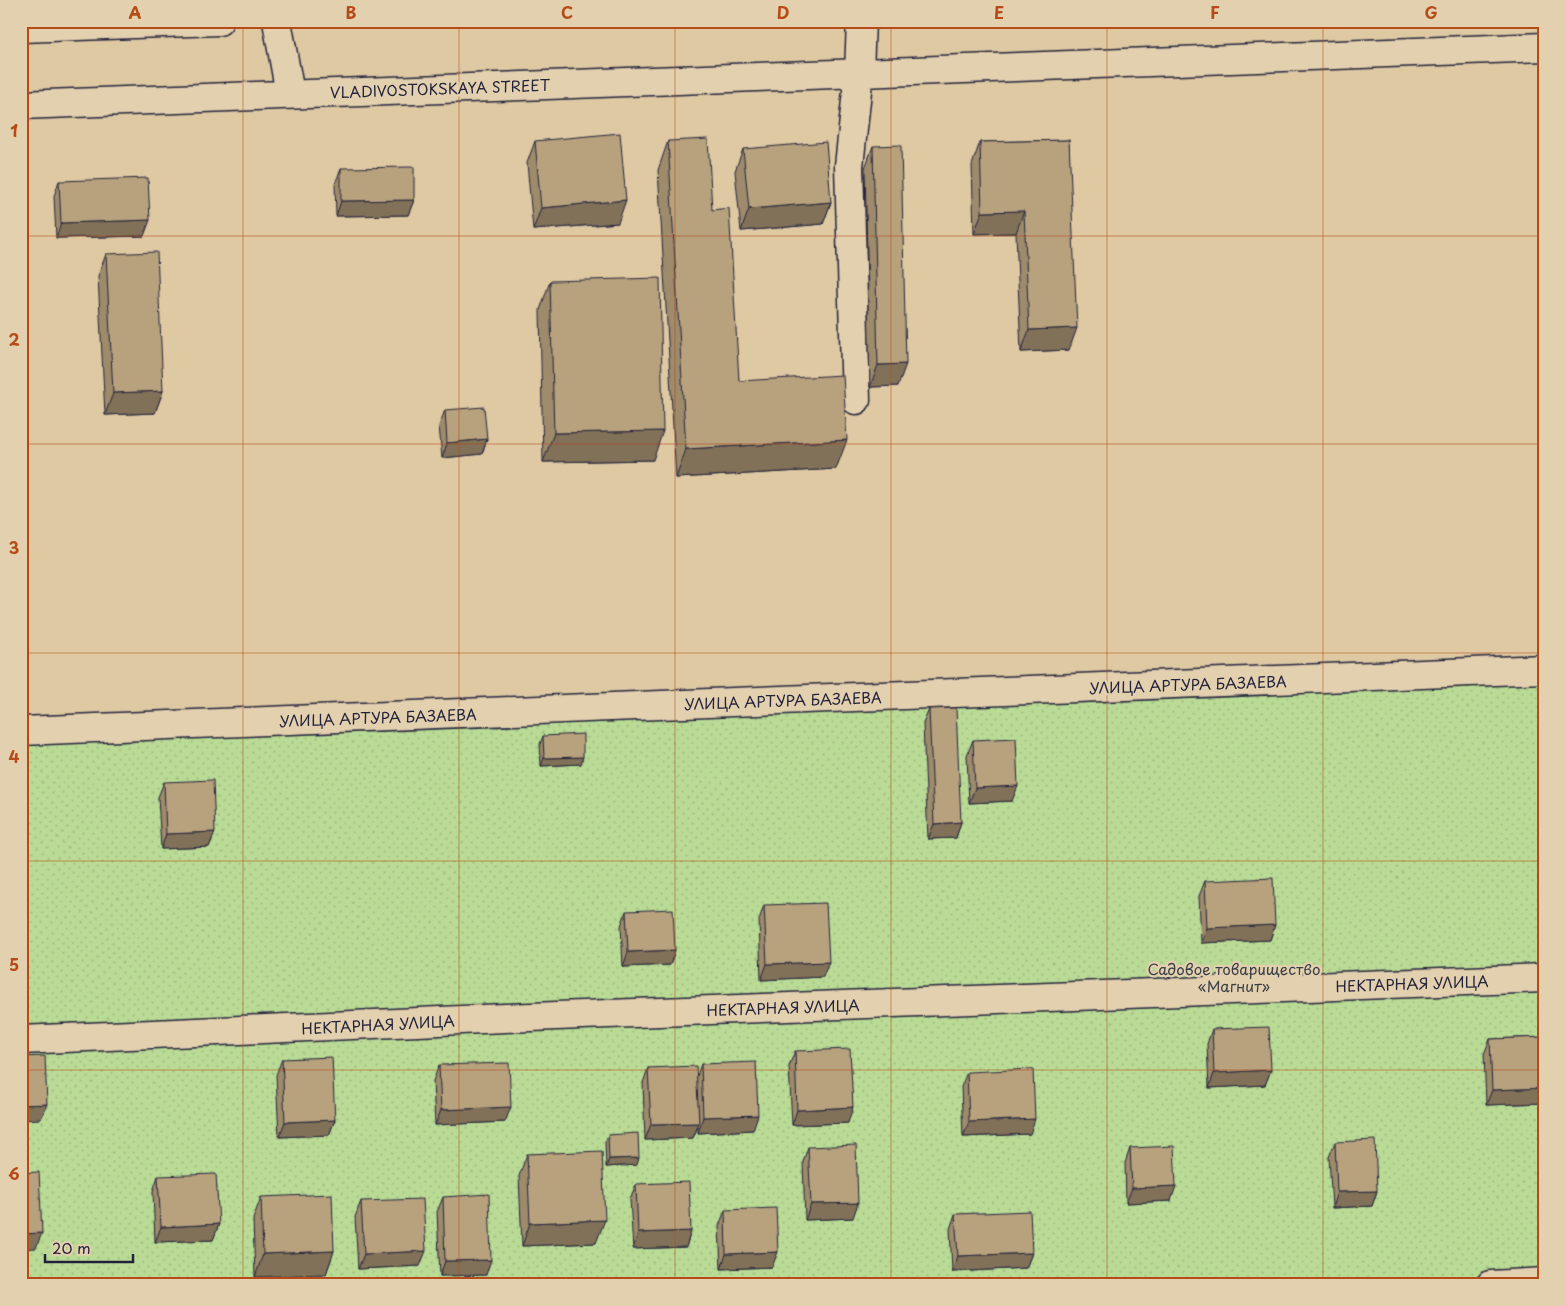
<svg xmlns="http://www.w3.org/2000/svg" width="1566" height="1306" viewBox="0 0 1566 1306" font-family="'Playpen Sans',sans-serif">
  <defs>
    <pattern id="grass-dots" width="8" height="8" patternUnits="userSpaceOnUse" patternTransform="scale(1.25)"><rect width="8" height="8" fill="#badb95"/><path d="M2 2h.1M6 6h.1" fill="none" stroke="#a0bc81" stroke-width="1.8" stroke-linecap="round"/></pattern>
  </defs>
  <rect width="100%" height="100%" fill="#dec9a3"/>
  <filter id="ink" filterUnits="userSpaceOnUse"><feTurbulence type="fractalNoise" baseFrequency=".02" numOctaves="2"/><feDisplacementMap in="SourceGraphic" scale="10" xChannelSelector="R" yChannelSelector="G"/><feConvolveMatrix kernelMatrix="1 2 1 2 8 2 1 2 1" color-interpolation-filters="sRGB"/></filter>
  <g filter="url(#ink)">
    <!-- grass -->
    <path fill="url(#grass-dots)" stroke="#6e7e68" d="M1545,654V1285H21V725Z"/>
    <g fill="none" stroke-linecap="round" stroke-linejoin="round">
      <defs>
        <path id="minor" d="M277,21L290,94
          M21,28L219,21
          M21,105L1545,47
          M856,400L849,166L859,72L861,21
          M21,731L1545,669
          M21,1040L505,1018L1545,978
          M1490,1285L1545,1282"/>
      </defs>
      <!-- minor casing -->
      <use href="#minor" stroke="#22223b" stroke-width="31"/>
      <!-- minor -->
      <use href="#minor" stroke="#e3d0ae" stroke-width="28"/>
    </g>
    <!-- wall -->
    <path fill="#9e8b6c" stroke="#22223b" d="M1069,140V350L1021,352L1016,233L974,234L972,165L980,142Z
      M535,141L618,223L533,230L527,163Z
      M668,141L712,210L739,381L836,469L676,478L658,170Z
      M873,146L898,386L870,387L865,168Z
      M743,149L831,202L823,224L741,231L735,171Z
      M341,168L414,200L408,215L336,216L335,184Z
      M59,181L144,236L56,238L54,196Z
      M106,254L163,391L155,413L105,415L98,276Z
      M550,281L653,460L543,462L540,310Z
      M445,410L487,439L482,454L442,458L439,426Z
      M929,709L961,822L956,838L928,839L923,724Z
      M543,736L581,764L541,766L540,744Z
      M973,740L1012,801L969,803L967,755Z
      M164,782L215,832L209,847L161,849L158,797Z
      M1205,881L1275,925L1270,940L1201,943L1199,896Z
      M764,905L823,977L761,980L759,920Z
      M626,911L675,950L670,965L623,967L621,926Z
      M1212,1029L1271,1070L1265,1085L1209,1088L1207,1044Z
      M1545,1037V1103L1486,1105L1484,1054L1490,1039Z
      M795,1051L848,1123L792,1125L789,1066Z
      M282,1059L335,1120L329,1135L279,1137L276,1075Z
      M701,1064L753,1130L698,1133V1126L693,1138L645,1140L643,1083L648,1068L697,1076Z
      M439,1065L505,1122L435,1125L433,1081Z
      M967,1072L1030,1134L963,1137L961,1087Z
      M608,1135L637,1165L606,1167L605,1142Z
      M1335,1142L1377,1191L1372,1206L1332,1208L1329,1157Z
      M808,1147L853,1218L805,1220L803,1162Z
      M1130,1148L1171,1201L1126,1203L1125,1163Z
      M527,1154L596,1243L522,1246L519,1176Z
      M158,1176L219,1224L213,1240L155,1242L153,1191Z
      M636,1184L691,1231L686,1247L633,1249L630,1199Z
      M261,1197L334,1251L326,1274L255,1277L253,1219Z
      M443,1197L486,1275L440,1276L437,1212Z
      M361,1201L420,1266L358,1269L355,1217Z
      M725,1210L772,1267L721,1269L719,1226Z
      M955,1214L1032,1253L1026,1268L952,1272L950,1229Z"/>
    <!-- shaded-wall -->
    <path fill="#817158" stroke="#22223b" d="M311,21H348L310,23Z
      M414,200L408,215L336,216L341,201Z
      M626,200L618,223L533,230L541,208Z
      M831,202L823,224L741,231L749,209Z
      M1024,211L1016,233L974,234L982,212Z
      M150,220L144,236L56,238L61,223Z
      M1077,328L1069,350L1021,352L1029,330Z
      M906,364L898,386L870,387L878,365Z
      M163,391L155,413L105,415L113,393Z
      M663,431L653,460L543,462L554,433Z
      M487,439L482,454L442,458L447,443Z
      M847,440L836,469L676,478L686,449Z
      M583,757L581,764L541,766L544,758Z
      M1018,786L1012,801L969,803L975,788Z
      M961,822L956,838L928,839L934,824Z
      M215,832L209,847L161,849L166,834Z
      M1275,925L1270,940L1201,943L1207,928Z
      M675,950L670,965L623,967L628,952Z
      M829,962L823,977L761,980L767,964Z
      M1271,1070L1265,1085L1209,1088L1214,1073Z
      M1545,1088V1103L1486,1105L1492,1090Z
      M47,1104L41,1119L21,1120V1105Z
      M511,1107L505,1122L435,1125L441,1110Z
      M853,1107L848,1123L792,1125L797,1110Z
      M758,1115L753,1130L698,1133L703,1117Z
      M1035,1119L1030,1134L963,1137L969,1122Z
      M335,1120L329,1135L279,1137L285,1122Z
      M699,1123L693,1138L645,1140L651,1124Z
      M639,1158L637,1165L606,1167L609,1159Z
      M1176,1186L1171,1201L1126,1203L1132,1188Z
      M1377,1191L1372,1206L1332,1208L1337,1192Z
      M858,1203L853,1218L805,1220L811,1204Z
      M605,1220L596,1243L522,1246L530,1223Z
      M219,1224L213,1240L155,1242L161,1227Z
      M691,1231L686,1247L633,1249L638,1233Z
      M42,1233L36,1248L21,1249V1234Z
      M334,1251L326,1274L255,1277L263,1254Z
      M426,1251L420,1266L358,1269L364,1254Z
      M778,1252L772,1267L721,1269L726,1254Z
      M1032,1253L1026,1268L952,1272L958,1256Z
      M491,1260L486,1275L440,1276L445,1261Z"/>
    <!-- building -->
    <path fill="#b8a27d" stroke="#22223b" d="M620,133L626,200L541,208L535,141Z
      M708,139L712,210L729,208L739,381L843,375L847,440L686,449L668,141Z
      M1069,140L1077,328L1029,330L1024,211L982,212L980,142Z
      M826,142L831,202L749,209L743,149Z
      M901,145L906,364L878,365L873,146Z
      M414,167V200L341,201V168Z
      M148,178L150,220L61,223L59,181Z
      M157,252L163,391L113,393L106,254Z
      M660,278L663,431L554,433L550,281Z
      M484,407L487,439L447,443L445,410Z
      M956,708L961,822L934,824L929,709Z
      M583,734V757L544,758L543,736Z
      M1016,738L1018,786L975,788L973,740Z
      M213,780L215,832L166,834L164,782Z
      M1273,878L1275,925L1207,928L1205,881Z
      M826,903L829,962L767,964L764,905Z
      M673,909L675,950L628,952L626,911Z
      M1269,1027L1271,1070L1214,1073L1212,1029Z
      M1545,1037V1088L1492,1090L1490,1039Z
      M850,1049L853,1107L797,1110L795,1051Z
      M45,1056L47,1104L21,1105V1057Z
      M332,1057L335,1120L285,1122L282,1059Z
      M756,1062L758,1115L703,1117L701,1064Z
      M509,1063L511,1107L441,1110L439,1065Z
      M696,1066L699,1123L651,1124L648,1068Z
      M1033,1069L1035,1119L969,1122L967,1072Z
      M638,1133L639,1158L609,1159L608,1135Z
      M1375,1140L1377,1191L1337,1192L1335,1142Z
      M856,1145L858,1203L811,1204L808,1147Z
      M1174,1146L1176,1186L1132,1188L1130,1148Z
      M602,1151L605,1220L530,1223L527,1154Z
      M39,1172L42,1233L21,1234V1173Z
      M216,1174L219,1224L161,1227L158,1176Z
      M689,1182L691,1231L638,1233L636,1184Z
      M332,1194L334,1251L263,1254L261,1197Z
      M489,1194L491,1260L445,1261L443,1197Z
      M423,1199L426,1251L364,1254L361,1201Z
      M776,1208L778,1252L726,1254L725,1210Z
      M1030,1211L1032,1253L958,1256L955,1214Z"/>
  </g>
  <!-- grid -->
  <path fill="none" stroke="#b64b18" stroke-width="1" stroke-opacity="0.55" d="M243,21V1285M459,21V1285M675,21V1285M891,21V1285M1107,21V1285M1323,21V1285M21,236H1545M21,444H1545M21,653H1545M21,861H1545M21,1070H1545"/>
  <g text-anchor="middle" dominant-baseline="central" stroke-width="4.5" stroke-linejoin="round" paint-order="stroke">
    <!-- street labels -->
    <g font-size="15" fill="#22223b" stroke="#e3d0ae">
      <text transform="translate(440 88) rotate(-2)">VLADIVOSTOKSKAYA STREET</text>
      <text transform="translate(1188 684) rotate(-2)">УЛИЦА АРТУРА БАЗАЕВА</text>
      <text transform="translate(783 700) rotate(-2)">УЛИЦА АРТУРА БАЗАЕВА</text>
      <text transform="translate(378 717) rotate(-2)">УЛИЦА АРТУРА БАЗАЕВА</text>
      <text transform="translate(1412 983) rotate(-2)">НЕКТАРНАЯ УЛИЦА</text>
      <text transform="translate(783 1007) rotate(-2)">НЕКТАРНАЯ УЛИЦА</text>
      <text transform="translate(378 1024) rotate(-3)">НЕКТАРНАЯ УЛИЦА</text>
    </g>
    <!-- park labels -->
    <g font-size="15" fill="#393e48" stroke="#e3d0ae">
      <text x="1234" y="968">Садовое товарищество<tspan x="1234" dy="17">«Магнит»</tspan></text>
    </g>
  </g>
  <!-- margin -->
  <rect width="1566" height="1306" fill="none" stroke="#e3d0ae" stroke-width="55"/>
  <!-- scale -->
  <path d="M45 1254v8h88v-8" fill="none" stroke="#22223b" stroke-width="2.5"/>
  <text x="52" y="1254" font-size="15" fill="#22223b" stroke="#e3d0ae" stroke-width="4" paint-order="stroke">20 m</text>
  <rect x="28" y="28" width="1510" height="1250" fill="none" stroke="#b64b18" stroke-width="2"/>
  <g font-size="16" text-anchor="middle" font-weight="bold" fill="#b64b18">
    <text x="135" y="19">A</text>
    <text x="351" y="19">B</text>
    <text x="567" y="19">C</text>
    <text x="783" y="19">D</text>
    <text x="999" y="19">E</text>
    <text x="1215" y="19">F</text>
    <text x="1431" y="19">G</text>
    <text x="14" y="137">1</text>
    <text x="14" y="346">2</text>
    <text x="14" y="554">3</text>
    <text x="14" y="763">4</text>
    <text x="14" y="971">5</text>
    <text x="14" y="1180">6</text>
  </g>
</svg>
